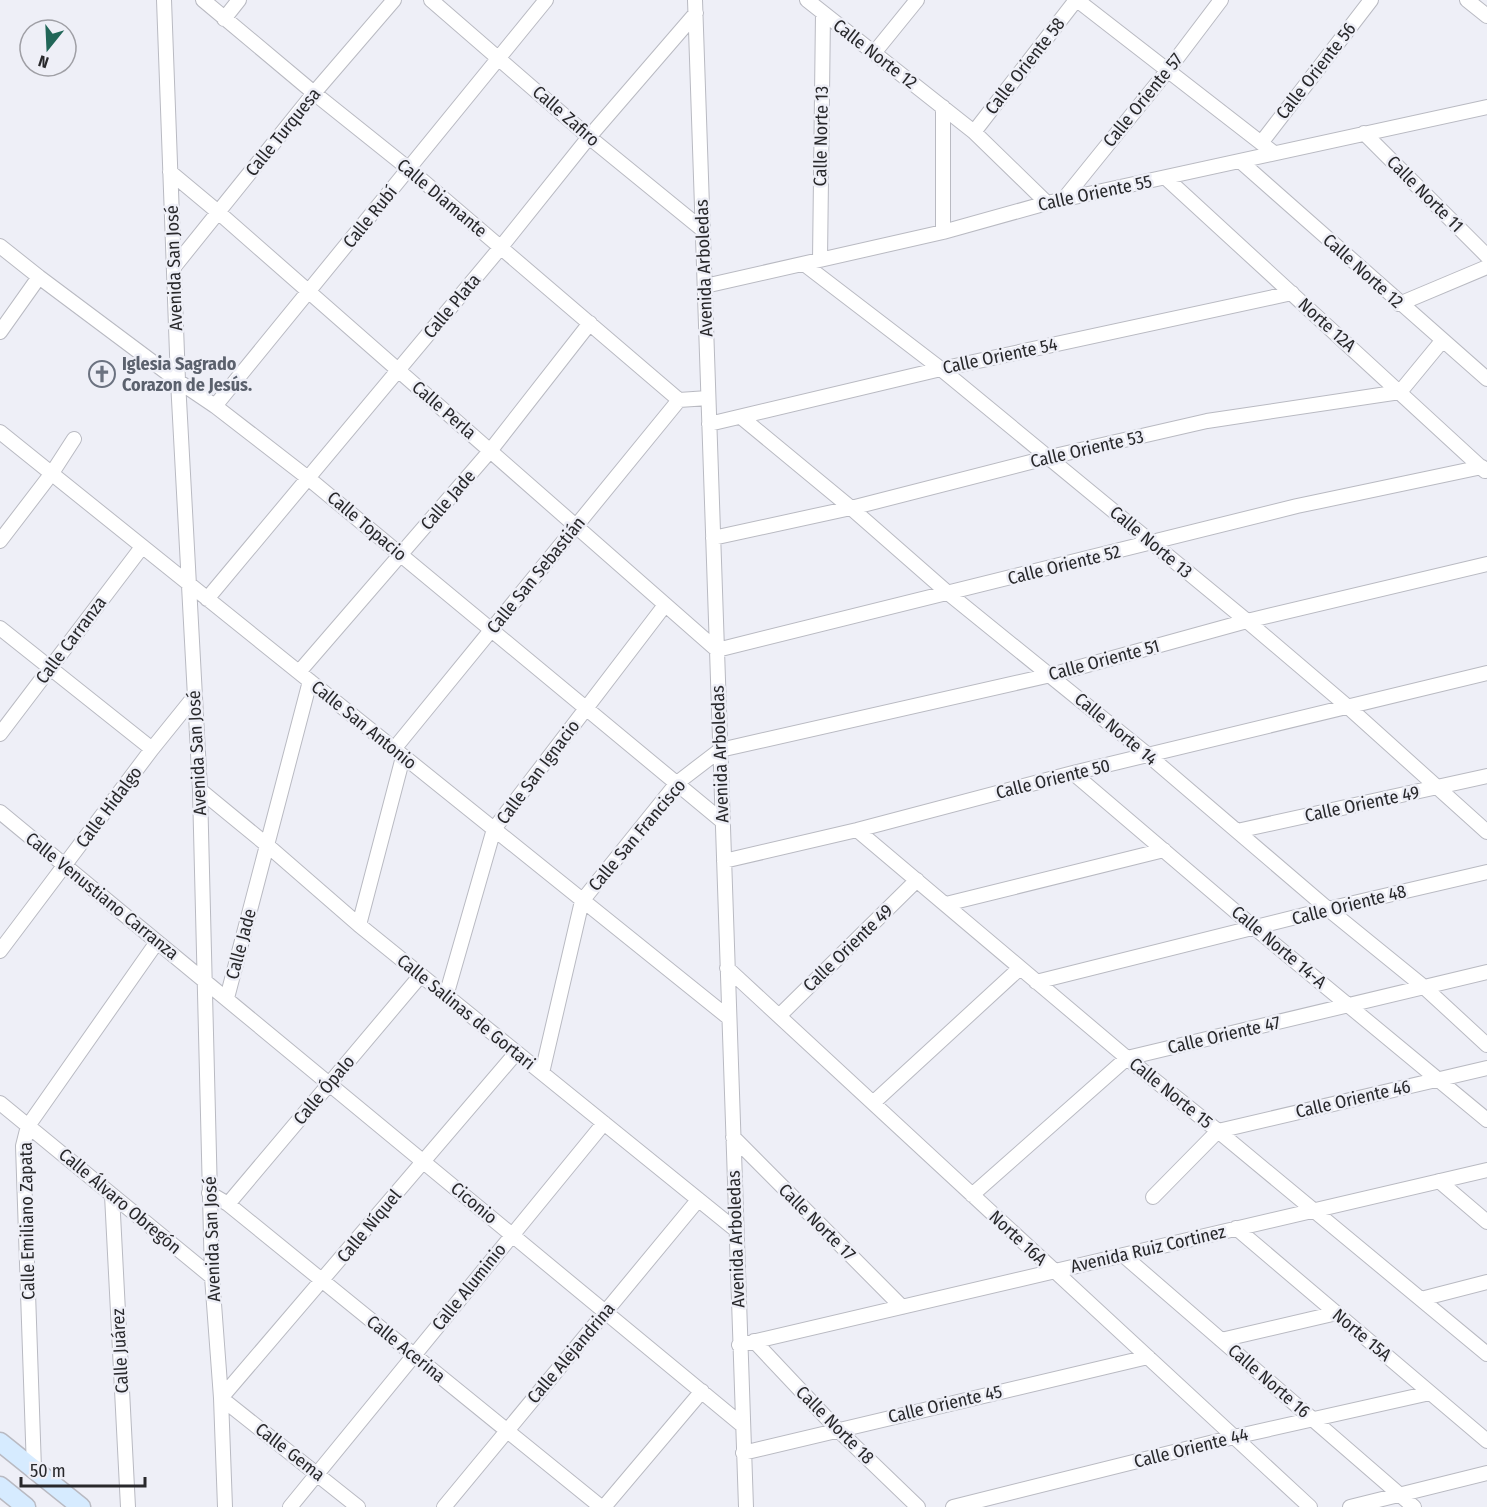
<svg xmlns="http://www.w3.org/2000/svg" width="1487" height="1507" viewBox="0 0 1487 1507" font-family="'Fira Sans Condensed',sans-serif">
  <rect width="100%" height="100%" fill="#eeeff7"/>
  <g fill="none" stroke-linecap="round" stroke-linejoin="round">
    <defs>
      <path id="street" d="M164,0L178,381L200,790L212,1277L221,1398L225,1507
        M203,0L314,93L409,169L679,400
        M431,0L589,137L703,230
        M695,0L746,1507
        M807,0L974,132L1047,203
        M1077,0L1274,153
        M1467,0L1487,16
        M224,19L239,0
        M874,53L917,0
        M943,107V232
        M974,132L1076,0
        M1364,133L1487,256
        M1261,143L1371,0
        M1240,161L1487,379
        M170,172L218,212L717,650L1297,506L1482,467
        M1166,178L1485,471
        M1063,200L1168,70L1221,0
        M0,246L39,277L178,381L215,406L308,478L722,821
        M820,260L823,13
        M804,264L941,369L1247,621L1347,706L1487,832
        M174,267L314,93L394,0
        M705,286L943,232L1047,203L1487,107
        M1399,304L1487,267
        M0,332L39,277
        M679,400L708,398
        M215,406L546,0
        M741,417L851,508L948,593L1148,755L1328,909L1424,987L1487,1045
        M709,424L941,369L1292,293
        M0,432L729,1018
        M713,538L851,508L1050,457L1207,421L1400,392L1442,341
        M0,541L52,473L74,439
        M207,599L501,247L589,137L696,13
        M0,628L152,749
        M299,672L490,451L590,323
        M0,734L142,547
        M394,749L679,400
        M1073,773L1256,929L1487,1120
        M200,790L267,845L359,925L736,1230
        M0,812L742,1425
        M857,830L1127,1058L1218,1131L1487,1354
        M1237,831L1487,776
        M724,861L857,830L1073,773L1487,673
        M946,904L1164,850
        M359,925L403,757
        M0,951L152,749L194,697
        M727,968L1310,1507
        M1036,982L1328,909L1487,872
        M446,996L494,829L665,605
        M227,998L310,681
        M779,1016L917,880
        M542,1073L582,901L677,783L720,750L1051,675L1247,621L1487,564
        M0,1103L212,1277
        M873,1103L1020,968
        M733,1137L902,1307
        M1439,1181L1487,1222
        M209,1193L228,1204L601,1507
        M112,1195L128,1507
        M972,1195L1127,1058L1487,972
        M1153,1197L1218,1131L1487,1068
        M228,1204L421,975
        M1236,1228L1487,1441
        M1123,1255L1414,1507
        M1421,1299L1487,1282
        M1221,1340L1337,1313
        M754,1341L837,1429L918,1507
        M739,1345L1487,1170
        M743,1453L1148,1357
        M34,1469L23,1146L28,1126L157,942
        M290,1507L604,1123
        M358,1507L221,1398L516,1053
        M444,1507L698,1200
        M604,1507L702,1391
        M953,1507L1234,1437L1430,1393
        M1350,1507L1487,1473"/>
      <path id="secondary" d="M0,1442L81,1507
        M0,1486L26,1507"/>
    </defs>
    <!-- street casing -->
    <use href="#street" stroke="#b9bac2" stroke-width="16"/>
    <!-- secondary casing -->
    <use href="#secondary" stroke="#b9bac2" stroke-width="21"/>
    <!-- street -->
    <use href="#street" stroke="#fff" stroke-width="14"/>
    <!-- secondary -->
    <use href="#secondary" stroke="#d6ebff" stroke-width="18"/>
  </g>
  <!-- icons -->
  <defs>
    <symbol id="church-ring" viewBox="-11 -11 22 22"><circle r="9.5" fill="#eeeff7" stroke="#6b7280" stroke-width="1.5"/><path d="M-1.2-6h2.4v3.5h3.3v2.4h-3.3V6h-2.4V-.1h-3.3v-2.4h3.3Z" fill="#6b7280"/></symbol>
  </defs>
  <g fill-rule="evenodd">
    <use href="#church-ring" x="87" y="359" width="30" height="30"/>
  </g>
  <g text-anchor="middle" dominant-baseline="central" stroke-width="5" stroke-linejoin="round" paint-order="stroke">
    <!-- street labels -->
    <g font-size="18" fill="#28282b" stroke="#eeeff7">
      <text transform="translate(875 54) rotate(38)">Calle Norte 12</text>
      <text transform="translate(1025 66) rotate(-52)">Calle Oriente 58</text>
      <text transform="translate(1316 71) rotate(-52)">Calle Oriente 56</text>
      <text transform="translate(1143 100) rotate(-51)">Calle Oriente 57</text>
      <text transform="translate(566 116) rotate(41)">Calle Zafiro</text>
      <text transform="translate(283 132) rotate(-51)">Calle Turquesa</text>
      <text transform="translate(821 136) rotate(-89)">Calle Norte 13</text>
      <text transform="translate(1095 193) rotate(-12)">Calle Oriente 55</text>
      <text transform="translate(1425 194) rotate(45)">Calle Norte 11</text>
      <text transform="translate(442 198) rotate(40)">Calle Diamante</text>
      <text transform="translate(370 217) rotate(-51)">Calle Rubí</text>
      <text transform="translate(174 268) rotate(-92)">Avenida San José</text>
      <text transform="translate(704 268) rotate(-92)">Avenida Arboledas</text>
      <text transform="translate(1363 271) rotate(42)">Calle Norte 12</text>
      <text transform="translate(452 306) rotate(-50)">Calle Plata</text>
      <text transform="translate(1327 325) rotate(42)">Norte 12A</text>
      <text transform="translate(1000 356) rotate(-12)">Calle Oriente 54</text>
      <text transform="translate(444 410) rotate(41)">Calle Perla</text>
      <text transform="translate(1087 449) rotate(-13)">Calle Oriente 53</text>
      <text transform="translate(448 500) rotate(-49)">Calle Jade</text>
      <text transform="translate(367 526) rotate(40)">Calle Topacio</text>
      <text transform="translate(1151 542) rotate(40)">Calle Norte 13</text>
      <text transform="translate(1064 565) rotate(-14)">Calle Oriente 52</text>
      <text transform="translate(536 575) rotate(-51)">Calle San Sebastián</text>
      <text transform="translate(71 640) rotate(-53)">Calle Carranza</text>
      <text transform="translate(1104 660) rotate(-15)">Calle Oriente 51</text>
      <text transform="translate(364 725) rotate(39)">Calle San Antonio</text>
      <text transform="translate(1116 729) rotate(40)">Calle Norte 14</text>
      <text transform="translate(197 753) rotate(-93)">Avenida San José</text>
      <text transform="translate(720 754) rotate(-92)">Avenida Arboledas</text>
      <text transform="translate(538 772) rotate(-53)">Calle San Ignacio</text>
      <text transform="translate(1053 779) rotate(-14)">Calle Oriente 50</text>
      <text transform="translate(1362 804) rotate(-12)">Calle Oriente 49</text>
      <text transform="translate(109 807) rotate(-53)">Calle Hidalgo</text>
      <text transform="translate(637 835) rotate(-50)">Calle San Francisco</text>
      <text transform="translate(102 896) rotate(39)">Calle Venustiano Carranza</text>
      <text transform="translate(1349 905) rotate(-14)">Calle Oriente 48</text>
      <text transform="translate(241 944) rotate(-75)">Calle Jade</text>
      <text transform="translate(1279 947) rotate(40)">Calle Norte 14-A</text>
      <text transform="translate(848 948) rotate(-44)">Calle Oriente 49</text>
      <text transform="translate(466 1012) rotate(39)">Calle Salinas de Gortari</text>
      <text transform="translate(1224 1035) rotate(-13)">Calle Oriente 47</text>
      <text transform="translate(324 1090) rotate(-50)">Calle Ópalo</text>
      <text transform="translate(1171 1093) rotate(39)">Calle Norte 15</text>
      <text transform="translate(1353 1099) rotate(-13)">Calle Oriente 46</text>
      <text transform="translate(120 1201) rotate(40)">Calle Álvaro Obregón</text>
      <text transform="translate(474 1203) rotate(40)">Ciconio</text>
      <text transform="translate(27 1221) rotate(-91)">Calle Emiliano Zapata</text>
      <text transform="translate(817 1222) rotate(45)">Calle Norte 17</text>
      <text transform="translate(369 1226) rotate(-50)">Calle Níquel</text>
      <text transform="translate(1018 1238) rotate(43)">Norte 16A</text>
      <text transform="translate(212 1239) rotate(-92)">Avenida San José</text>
      <text transform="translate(736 1239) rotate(-92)">Avenida Arboledas</text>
      <text transform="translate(1148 1249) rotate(-13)">Avenida Ruiz Cortinez</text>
      <text transform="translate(469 1287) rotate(-51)">Calle Aluminio</text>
      <text transform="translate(1362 1335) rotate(40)">Norte 15A</text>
      <text transform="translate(406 1349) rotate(39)">Calle Acerina</text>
      <text transform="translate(120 1351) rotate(-93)">Calle Juárez</text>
      <text transform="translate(571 1353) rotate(-50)">Calle Alejandrina</text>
      <text transform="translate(1269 1381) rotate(41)">Calle Norte 16</text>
      <text transform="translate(945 1404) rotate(-13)">Calle Oriente 45</text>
      <text transform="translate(835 1425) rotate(45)">Calle Norte 18</text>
      <text transform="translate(1191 1448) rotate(-14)">Calle Oriente 44</text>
      <text transform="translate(290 1452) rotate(38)">Calle Gema</text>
    </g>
    <!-- worship labels -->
    <g font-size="18" font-weight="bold" fill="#5b616d" stroke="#eeeff7" text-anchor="start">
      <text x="122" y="364">Iglesia Sagrado<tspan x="122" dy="21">Corazon de Jesús.</tspan></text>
    </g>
  </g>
  <!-- north arrow -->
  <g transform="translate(48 48) rotate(198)"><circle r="28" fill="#eeeff7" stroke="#9f9fa5" stroke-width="1.5"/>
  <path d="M0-4.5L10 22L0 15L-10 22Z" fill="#216658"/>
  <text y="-9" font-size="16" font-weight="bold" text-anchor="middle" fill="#28282b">N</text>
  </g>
  <!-- scale -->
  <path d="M21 1477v9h124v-9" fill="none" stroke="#28282b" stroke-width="3"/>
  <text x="30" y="1477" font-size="18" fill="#28282b" stroke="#eeeff7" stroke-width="4.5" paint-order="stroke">50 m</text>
</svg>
